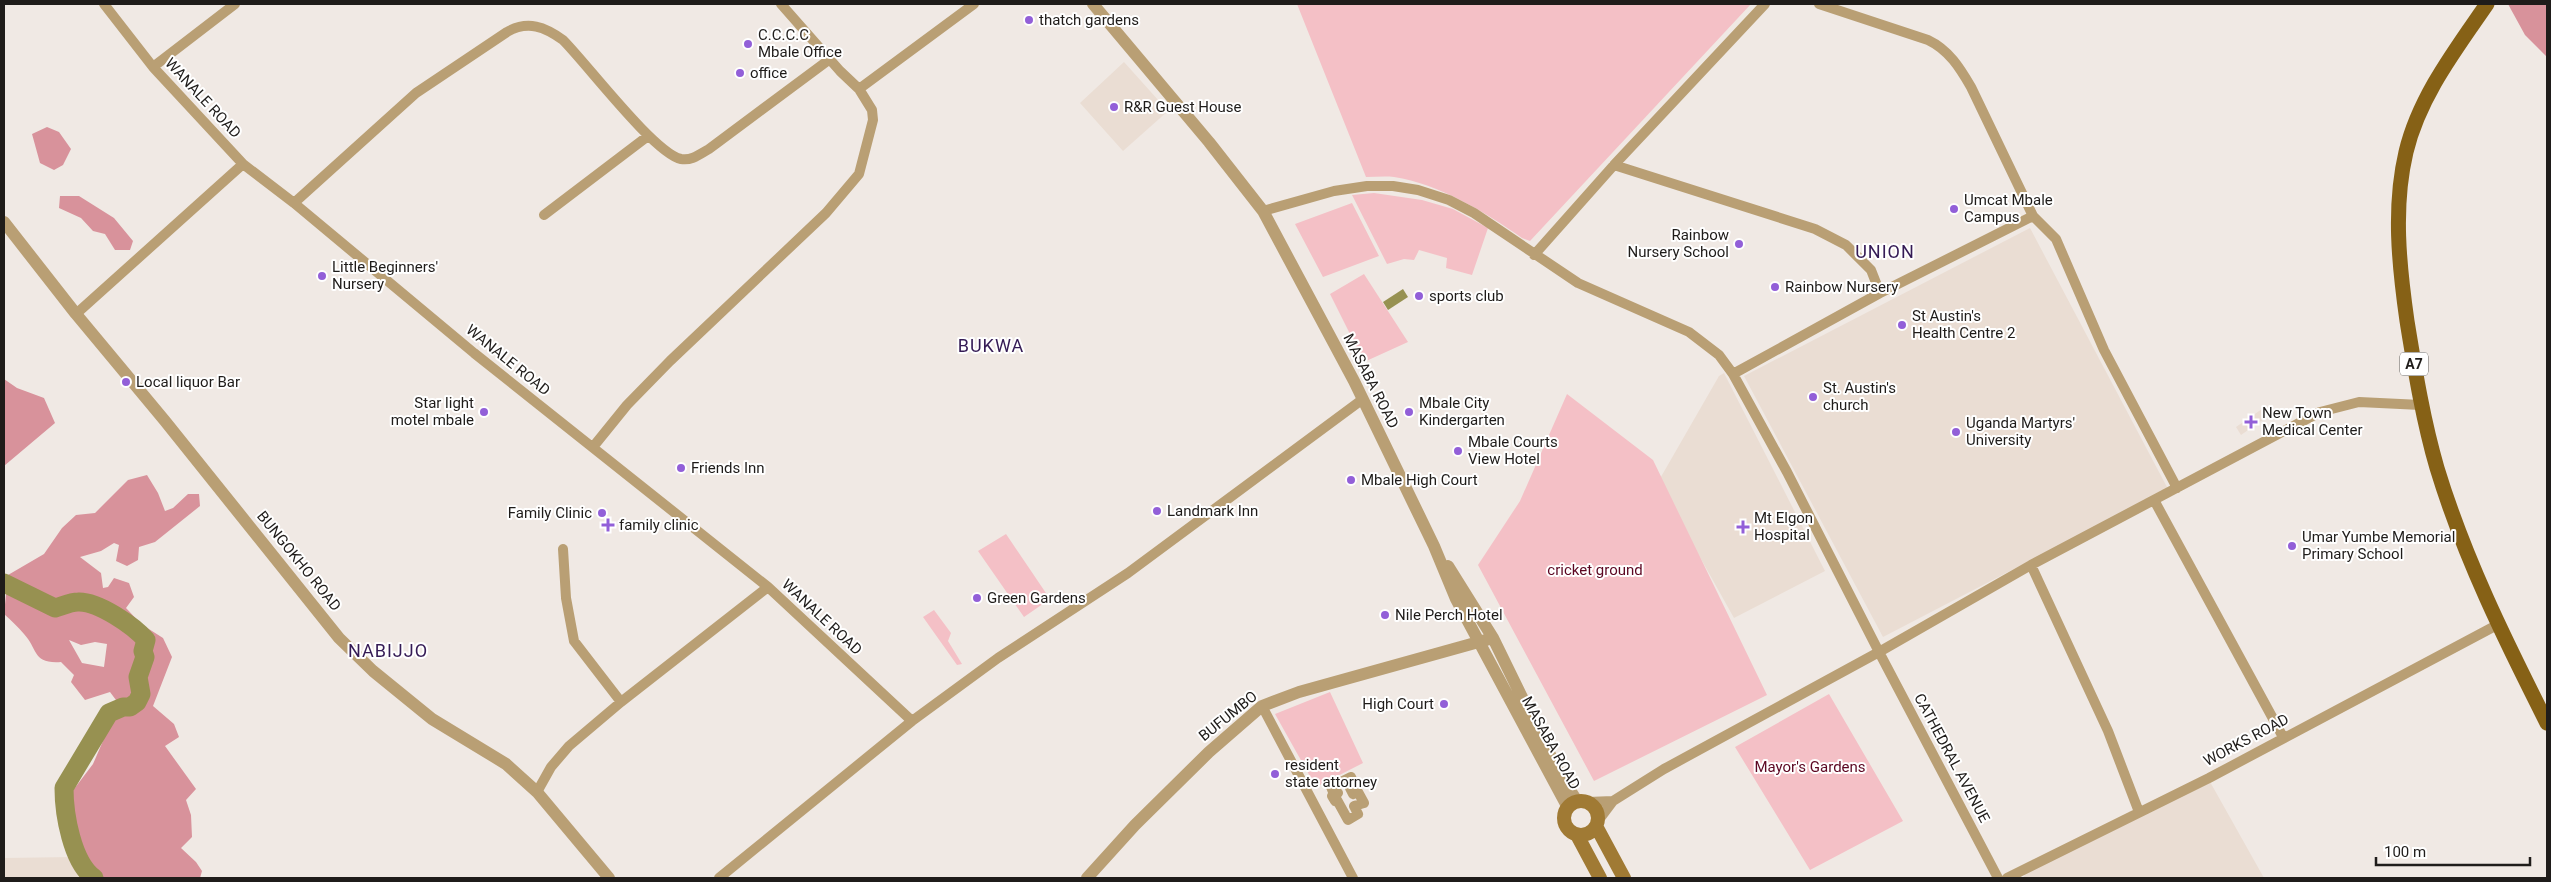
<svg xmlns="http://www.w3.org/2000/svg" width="2551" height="882" viewBox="0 0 2551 882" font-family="Roboto,sans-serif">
  <rect width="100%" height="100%" fill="#f0e9e4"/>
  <!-- built -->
  <path fill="#eaddd3" d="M1124,62L1168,111L1123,151L1080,103Z
    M2030,228L2168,489L1883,637L1744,376Z
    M1724,373L1825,571L1734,618L1658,482L1719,376Z
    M2262,409L2267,417L2241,435L2236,427Z
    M2209,780L2264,878H2025L2022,872Z
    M73,857L77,865L91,878H4V858Z"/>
  <!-- green -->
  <path fill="#f4c0c6" d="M1297,4H1751L1530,241L1522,238C1485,212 1439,184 1394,177C1385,176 1375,177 1366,177Z
    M1374,193L1422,200L1453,209L1488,228L1472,275L1446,268L1447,258L1419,250L1414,260L1404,259L1387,264L1352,195Z
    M1352,203L1379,256L1323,277L1295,224Z
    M1364,274L1408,342L1364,362L1330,294Z
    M1567,394L1653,460L1767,695L1594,781L1478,565L1520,501Z
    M1006,534L1050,599L1024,617L978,551Z
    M934,610L951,633L948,641L962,664L957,665L923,617Z
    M1330,692L1363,763L1316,787L1275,714Z
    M1829,694L1903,821L1810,870L1735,747Z"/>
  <!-- forest -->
  <path fill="#d8929b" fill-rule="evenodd" d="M2508,4H2547V57L2525,35Z
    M47,127L59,132L71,149L63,165L54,170L40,163L32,134Z
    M60,196H79L114,218L133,241L130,250H115L105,234L93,231L81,218L59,208Z
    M4,379L17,388L44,398L55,423L4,466Z
    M147,475L158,493L165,511L173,508L188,494H199L200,506L155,542L139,547L138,560L127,566L116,561L119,545L114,543L101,551L80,557L101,573L103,588L108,587L114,578L129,583L134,597L126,608L141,624L163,638L172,657L153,706L174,724L179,737L165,746L196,789L186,800L191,815L192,837L181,848L196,862L202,871L200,878H87L73,857L64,826L68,797L93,764L119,704L110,692L85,700L71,682L74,675L61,662C32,664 38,649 24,634C18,627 11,620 4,614L8,575L44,554L62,528L76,515L95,513L128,480ZM69,640L81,645L95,642L107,644L104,667L82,663Z"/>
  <!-- water -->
  <path fill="#979151" d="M1403,289L1408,297L1388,310L1383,302Z"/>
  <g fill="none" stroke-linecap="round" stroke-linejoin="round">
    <!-- river -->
    <path stroke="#979151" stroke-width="19" d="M4,583L55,608C62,606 71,602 78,602C98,601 134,626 146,640L143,651L145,657L138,677L141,694L137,702L130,707H123L109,713L64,788C64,814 72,862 94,878"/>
    <!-- minor -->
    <path stroke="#b99f74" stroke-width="10" d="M104,4L153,67L243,164L294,203L474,353L768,587L912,721
      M1819,4L1928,40C1949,50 1960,68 1971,87L2033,216
      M153,67L235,4
      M859,89L974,4
      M1614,165L1815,229L1846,245L1871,270L1880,293
      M294,203L416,93L507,32C528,20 545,27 563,40C587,64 654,153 681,159C692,161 700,154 709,149L830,59
      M1263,211L1334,191L1367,186H1393L1418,190L1449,200L1474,213L1578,283L1689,332L1719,355L1733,374L1787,472L1879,652L1998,878
      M544,215L648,136
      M1534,255L1614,165L1765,4
      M76,314L243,164
      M1733,374L1880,293L2033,216L2056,239L2104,350L2177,488
      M593,447L627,405L670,361L826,213L859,174L873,120L872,110L859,89L840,71L781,4
      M2154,500L2283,737
      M563,549L566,598L574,641L621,702
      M2031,565L2108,731L2139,812
      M1262,706L1353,878
      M1351,777L1355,786L1350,788L1353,794L1358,792L1364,803L1354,806L1358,814L1348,820L1337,800L1335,801L1332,796L1338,793L1336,791L1333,792L1331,787L1351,777
      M537,792L551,767L569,746L621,702L768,587
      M1588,802L1613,801
      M1598,821L1613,801L1664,769L1879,652L2031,565L2320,412L2359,402L2421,405
      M719,878L912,721L998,658L1128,573L1363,399
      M2007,878L2209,778L2497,625"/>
    <!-- tertiary -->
    <path stroke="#b99f74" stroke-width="12" d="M1093,4L1209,142L1263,211L1354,381L1434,546L1456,599L1567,806
      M4,222L76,314L165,421L339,638L373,671L432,719L506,764L537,792L609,878
      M1448,566L1493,638L1559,773L1577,801
      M1087,878L1135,825L1209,752L1262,706L1299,692L1493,638"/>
    <!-- secondary -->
    <path stroke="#a07a34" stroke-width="14" d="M1564 818a17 17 0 1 1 34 0a17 17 0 1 1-34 0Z
      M1596,826L1624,878
      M1577,835L1600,878"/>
    <!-- primary -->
    <path stroke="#866116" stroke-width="15" d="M2487,4C2456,49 2419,97 2406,152C2393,207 2399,265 2407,321C2415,370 2423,420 2437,468C2464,557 2505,640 2547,723"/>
  </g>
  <!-- markers -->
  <g fill="#925fd8" stroke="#fff" stroke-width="2">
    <circle cx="1029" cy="20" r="5"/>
    <circle cx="748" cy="44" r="5"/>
    <circle cx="740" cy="73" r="5"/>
    <circle cx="1114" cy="107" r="5"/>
    <circle cx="1954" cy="209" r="5"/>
    <circle cx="1739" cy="244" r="5"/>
    <circle cx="322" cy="276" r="5"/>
    <circle cx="1775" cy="287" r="5"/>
    <circle cx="1419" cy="296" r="5"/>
    <circle cx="1902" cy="325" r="5"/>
    <circle cx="126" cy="382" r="5"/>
    <circle cx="1813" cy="397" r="5"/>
    <circle cx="484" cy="412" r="5"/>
    <circle cx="1409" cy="412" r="5"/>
    <path d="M2248.5 414.5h5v5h5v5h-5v5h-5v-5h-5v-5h5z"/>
    <circle cx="1956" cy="432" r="5"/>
    <circle cx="1458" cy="451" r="5"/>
    <circle cx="681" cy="468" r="5"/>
    <circle cx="1351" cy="480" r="5"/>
    <circle cx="1157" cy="511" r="5"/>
    <circle cx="602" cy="513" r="5"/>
    <path d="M605.5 517.5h5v5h5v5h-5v5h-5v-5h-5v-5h5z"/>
    <path d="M1740.5 519.5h5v5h5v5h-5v5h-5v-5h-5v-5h5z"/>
    <circle cx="2292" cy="546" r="5"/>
    <circle cx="977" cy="598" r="5"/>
    <circle cx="1385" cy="615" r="5"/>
    <circle cx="1444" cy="704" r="5"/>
    <circle cx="1275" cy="774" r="5"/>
  </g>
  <g text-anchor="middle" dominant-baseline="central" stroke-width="4" stroke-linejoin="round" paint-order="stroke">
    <!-- shield labels -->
    <rect fill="#fff" stroke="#62605f" stroke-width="1" x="2400" y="352.5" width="28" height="23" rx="4"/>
    <g font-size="14" font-weight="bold" fill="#1f1c1a">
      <text x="2414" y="364">A7</text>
    </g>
    <!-- poi labels -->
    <g font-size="15" fill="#1f1c1a" stroke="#fff" text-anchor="start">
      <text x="1039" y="20">thatch gardens</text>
      <text x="758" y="35">C.C.C.C<tspan x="758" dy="17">Mbale Office</tspan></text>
      <text x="750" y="73">office</text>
      <text x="1124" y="107">R&amp;R Guest House</text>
      <text x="1964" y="200">Umcat Mbale<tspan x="1964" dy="17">Campus</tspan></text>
      <text x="1729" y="235" text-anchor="end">Rainbow<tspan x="1729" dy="17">Nursery School</tspan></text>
      <text x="332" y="267">Little Beginners'<tspan x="332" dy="17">Nursery</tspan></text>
      <text x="1785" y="287">Rainbow Nursery</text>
      <text x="1429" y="296">sports club</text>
      <text x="1912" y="316">St Austin's<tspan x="1912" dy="17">Health Centre 2</tspan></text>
      <text x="136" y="382">Local liquor Bar</text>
      <text x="1823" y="388">St. Austin's<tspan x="1823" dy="17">church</tspan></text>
      <text x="474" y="403" text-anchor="end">Star light<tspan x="474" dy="17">motel mbale</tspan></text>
      <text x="1419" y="403">Mbale City<tspan x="1419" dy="17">Kindergarten</tspan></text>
      <text x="2262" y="413">New Town<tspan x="2262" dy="17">Medical Center</tspan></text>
      <text x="1966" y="423">Uganda Martyrs'<tspan x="1966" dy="17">University</tspan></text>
      <text x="1468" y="442">Mbale Courts<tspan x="1468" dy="17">View Hotel</tspan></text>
      <text x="691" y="468">Friends Inn</text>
      <text x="1361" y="480">Mbale High Court</text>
      <text x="1167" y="511">Landmark Inn</text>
      <text x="592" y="513" text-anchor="end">Family Clinic</text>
      <text x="1754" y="518">Mt Elgon<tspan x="1754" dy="17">Hospital</tspan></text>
      <text x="619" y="525">family clinic</text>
      <text x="2302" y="537">Umar Yumbe Memorial<tspan x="2302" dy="17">Primary School</tspan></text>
      <text x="987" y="598">Green Gardens</text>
      <text x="1395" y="615">Nile Perch Hotel</text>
      <text x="1434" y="704" text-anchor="end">High Court</text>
      <text x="1285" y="765">resident<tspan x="1285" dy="17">state attorney</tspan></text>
    </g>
    <!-- street labels -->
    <g font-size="15" fill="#1f1c1a" stroke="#fff">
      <text transform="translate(203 98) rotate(47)">WANALE ROAD</text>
      <text transform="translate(508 360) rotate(39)">WANALE ROAD</text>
      <text transform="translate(1371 381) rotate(63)">MASABA ROAD</text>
      <text transform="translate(299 561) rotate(51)">BUNGOKHO ROAD</text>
      <text transform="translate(822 617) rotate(43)">WANALE ROAD</text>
      <text transform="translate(1228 716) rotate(-39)">BUFUMBO</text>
      <text transform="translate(2246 740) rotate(-28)">WORKS ROAD</text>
      <text transform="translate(1551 743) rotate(61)">MASABA ROAD</text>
      <text transform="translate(1952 758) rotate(62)">CATHEDRAL AVENUE</text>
    </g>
    <!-- park labels -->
    <g font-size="15" fill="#5c0722" stroke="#fff">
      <text x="1595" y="570">cricket ground</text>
      <text x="1810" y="767">Mayor's Gardens</text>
    </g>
    <!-- quarter labels -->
    <g font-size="18" letter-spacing="1" fill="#351b55" stroke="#fff">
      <text x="1885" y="251">UNION</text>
      <text x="991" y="345">BUKWA</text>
      <text x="388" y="650">NABIJJO</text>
    </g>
  </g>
  <!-- border -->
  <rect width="2551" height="882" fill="none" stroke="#1f1c1a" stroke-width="10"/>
  <!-- scale -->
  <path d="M2376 857v8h154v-8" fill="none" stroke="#1f1c1a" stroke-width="2.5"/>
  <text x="2384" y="857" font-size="15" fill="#1f1c1a" stroke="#ffffff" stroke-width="4" paint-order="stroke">100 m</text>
</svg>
